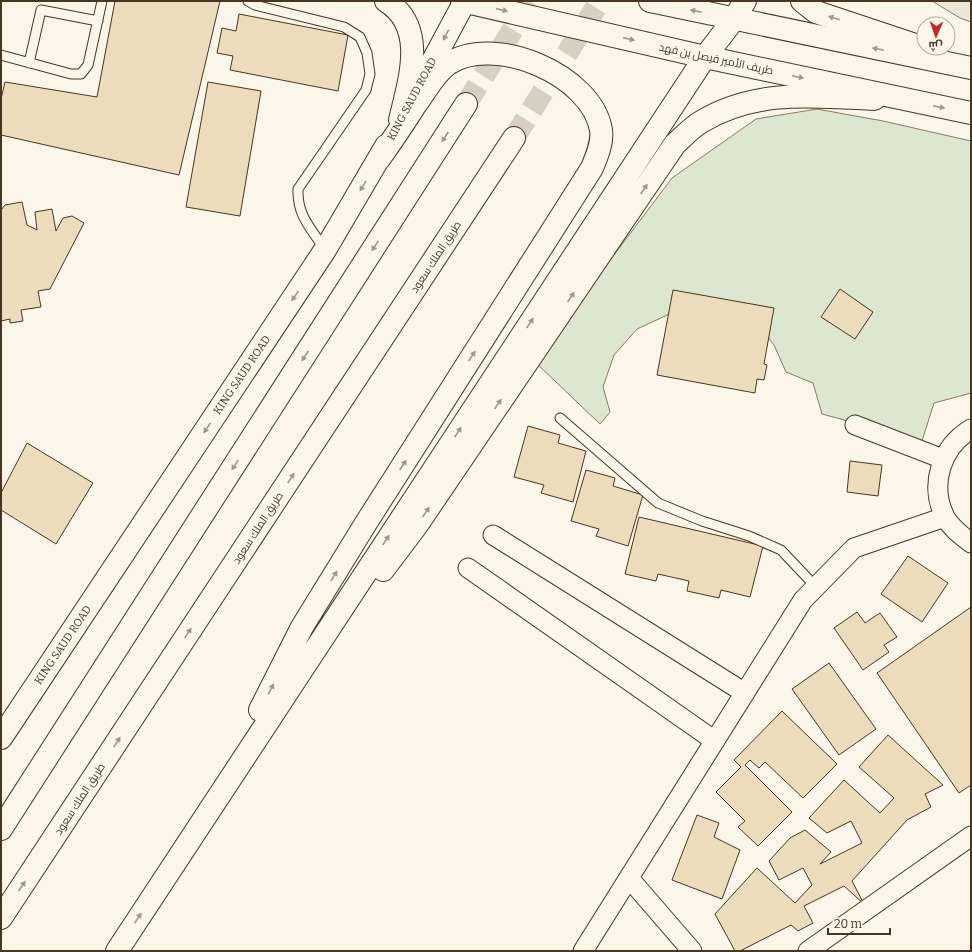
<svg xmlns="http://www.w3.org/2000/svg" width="972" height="952" viewBox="0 0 972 952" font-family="Bitter,Cairo,serif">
  <rect width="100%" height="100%" fill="#fbf6e9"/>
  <!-- green -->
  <path fill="#dce7d0" stroke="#887966" d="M817,109L883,121L971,141V393L934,403L922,441L822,414L813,383L786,372L774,345L758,324L676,311L637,329L614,355L603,387L610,412L600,424L534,361L672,178L756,119Z"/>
  <!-- parking -->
  <path fill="#ede7d9" stroke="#887966" d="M932,1H971V22L960,18Z"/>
  <!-- building -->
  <path fill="#ecdcbc" stroke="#4a3520" d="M115,1H220L179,175L1,135V99L5,82L97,97Z
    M239,14L348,35L338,91L230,70L233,56L217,53L222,28L236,31Z
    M208,82L261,91L240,216L186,207Z
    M22,202L27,225L37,230L35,212L52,209L56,231L63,218L72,216L84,223L50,289L38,291L41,307L21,310L23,321L10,323V319L1,321V210L5,205Z
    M840,289L873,312L855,339L821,317Z
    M673,290L774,308L764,364L767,365L764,380L757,379L755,393L657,375Z
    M528,426L560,435L558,443L586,451L573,502L541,493L544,485L514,477Z
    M27,443L93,483L56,544L1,510V493Z
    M850,461L882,465L878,496L847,492Z
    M586,470L615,478L613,486L643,495L628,546L596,536L599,529L571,521Z
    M639,517L763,546L750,597L721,590L719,598L687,591L689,581L658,574L656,581L625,574Z
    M908,556L948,583L922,622L881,594Z
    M971,607V785L959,793L877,673Z
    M857,612L865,623L880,613L897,637L884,645L889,652L863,670L834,628Z
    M829,663L876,729L839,755L792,689Z
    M782,711L837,764L803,798L765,762L759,768L750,760L745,765L792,812L758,846L738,827L745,821L716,792L741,767L734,760Z
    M888,735L943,785L925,794L931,807L907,820L852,881L864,904L844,886L804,906L813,923L798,931L791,925L740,951H735L715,914L757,868L795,903L812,885L803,868L779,880L769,861L790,838L805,830L831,852L820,864L862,843L851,821L827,833L809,818L844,780L880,813L894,798L859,767Z
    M697,815L719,823L714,837L740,850L722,899L672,880Z"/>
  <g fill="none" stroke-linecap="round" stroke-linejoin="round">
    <!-- primary-tunnel -->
    <path stroke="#d8cfc1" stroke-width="22" stroke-dasharray="22 11" stroke-linecap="butt" d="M466,104L531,1
      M514,138L600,1"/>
    <defs>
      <path id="lane" d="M248,1L255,5L344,27L360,37L367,53L370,74L366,90L298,189C297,216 311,228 325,250
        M1,55L71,74H81L88,65L102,1
        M29,63L41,10L98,21
        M560,418L658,503L702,521L749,536L781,550L816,587"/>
      <path id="street" d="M855,425L943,459
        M971,429C941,447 929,485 945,517C951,528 961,535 971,543
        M493,535L745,693
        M468,568L715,741
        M629,878L692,951
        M583,951L803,600L854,548L945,517
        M808,951L971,836"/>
      <path id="secondary" d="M386,1C428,27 409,81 400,120
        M802,1L816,12L924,48
        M422,81L465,1
        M383,570L417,525L675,144C683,137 691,128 701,122C755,89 814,96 874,99
        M260,710L302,627L366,523L592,168C597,156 603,142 601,130C592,75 494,33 448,64C434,74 426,91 416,104C404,123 392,141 379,159
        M1,738L325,250L386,146
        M117,951L705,57L734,19L745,1"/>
      <path id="primary" d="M462,1L705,57L971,113
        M650,1L971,68
        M1,829L466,104
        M1,918L514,138"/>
    </defs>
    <!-- lane casing -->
    <use href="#lane" stroke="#4a3520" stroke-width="11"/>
    <!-- street casing -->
    <use href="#street" stroke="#4a3520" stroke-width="21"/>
    <!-- secondary casing -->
    <use href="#secondary" stroke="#4a3520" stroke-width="24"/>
    <!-- primary casing -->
    <use href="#primary" stroke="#4a3520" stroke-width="24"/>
    <!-- lane -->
    <use href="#lane" stroke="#fbf6e9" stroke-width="9"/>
    <!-- street -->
    <use href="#street" stroke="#fbf6e9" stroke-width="19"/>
    <!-- secondary -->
    <use href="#secondary" stroke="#fbf6e9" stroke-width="22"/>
    <!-- primary -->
    <use href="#primary" stroke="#fbf6e9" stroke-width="22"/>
  </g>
  <!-- one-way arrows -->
  <defs><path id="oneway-solid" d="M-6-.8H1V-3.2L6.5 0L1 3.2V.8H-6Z"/></defs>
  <g fill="#a29684">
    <use href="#oneway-solid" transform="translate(502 10) rotate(13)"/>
    <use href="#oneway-solid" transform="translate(696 11) rotate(-168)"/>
    <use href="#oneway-solid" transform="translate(834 18) rotate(-162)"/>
    <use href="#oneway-solid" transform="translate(446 35) rotate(118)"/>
    <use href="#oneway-solid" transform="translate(629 39) rotate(13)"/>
    <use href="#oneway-solid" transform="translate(878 49) rotate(-168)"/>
    <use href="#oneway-solid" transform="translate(798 77) rotate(12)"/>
    <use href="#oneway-solid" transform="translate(939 107) rotate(11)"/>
    <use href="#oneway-solid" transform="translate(445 137) rotate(123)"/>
    <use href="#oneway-solid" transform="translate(363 186) rotate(121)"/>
    <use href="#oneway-solid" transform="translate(644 189) rotate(-56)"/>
    <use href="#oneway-solid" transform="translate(375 246) rotate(123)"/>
    <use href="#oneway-solid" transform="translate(295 296) rotate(124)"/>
    <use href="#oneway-solid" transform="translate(571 297) rotate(-56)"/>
    <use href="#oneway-solid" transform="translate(530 323) rotate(-56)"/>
    <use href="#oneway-solid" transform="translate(305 356) rotate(123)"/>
    <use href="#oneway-solid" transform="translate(472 356) rotate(-57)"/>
    <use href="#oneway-solid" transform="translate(498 404) rotate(-56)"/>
    <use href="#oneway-solid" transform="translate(207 428) rotate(124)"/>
    <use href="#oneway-solid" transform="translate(458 432) rotate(-57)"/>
    <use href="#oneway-solid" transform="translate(235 465) rotate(123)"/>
    <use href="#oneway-solid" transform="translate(403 465) rotate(-57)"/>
    <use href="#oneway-solid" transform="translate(291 478) rotate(-57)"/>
    <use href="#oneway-solid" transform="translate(426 512) rotate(-56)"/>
    <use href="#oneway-solid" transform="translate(386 540) rotate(-57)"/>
    <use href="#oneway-solid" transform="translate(334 576) rotate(-59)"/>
    <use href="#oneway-solid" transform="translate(188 633) rotate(-57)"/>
    <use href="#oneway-solid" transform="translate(271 689) rotate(-63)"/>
    <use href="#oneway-solid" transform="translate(117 742) rotate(-57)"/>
    <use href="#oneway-solid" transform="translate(22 886) rotate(-57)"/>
    <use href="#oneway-solid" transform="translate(138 918) rotate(-57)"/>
  </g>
  <g text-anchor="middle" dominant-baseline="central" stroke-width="3" stroke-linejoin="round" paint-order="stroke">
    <!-- street labels -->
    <g font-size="11" fill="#4a3520" stroke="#fbf6e9">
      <text transform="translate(716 59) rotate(12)">طريف الأمير فيصل بن فهد</text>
      <text transform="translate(412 99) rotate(-62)">KING SAUD ROAD</text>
      <text transform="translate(436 257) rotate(-57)">طريق الملك سعود</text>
      <text transform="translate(242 375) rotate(-56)">KING SAUD ROAD</text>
      <text transform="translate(258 528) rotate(-57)">طريق الملك سعود</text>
      <text transform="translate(63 645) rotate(-56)">KING SAUD ROAD</text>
      <text transform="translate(80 799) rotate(-57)">طريق الملك سعود</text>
    </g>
  </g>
  <!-- border -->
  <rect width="972" height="952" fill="none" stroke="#4a3520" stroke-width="4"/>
  <!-- north arrow -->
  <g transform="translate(936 36) rotate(182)"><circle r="19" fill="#fbf6e9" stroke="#b4a999"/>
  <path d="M0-3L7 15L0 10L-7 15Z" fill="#c62828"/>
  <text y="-6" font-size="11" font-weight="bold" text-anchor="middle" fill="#4a3520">ش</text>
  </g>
  <!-- scale -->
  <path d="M828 928v6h62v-6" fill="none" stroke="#4a3520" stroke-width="2"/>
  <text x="834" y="928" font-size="12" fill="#4a3520" stroke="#fbf6e9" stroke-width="3" paint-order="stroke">20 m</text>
</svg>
